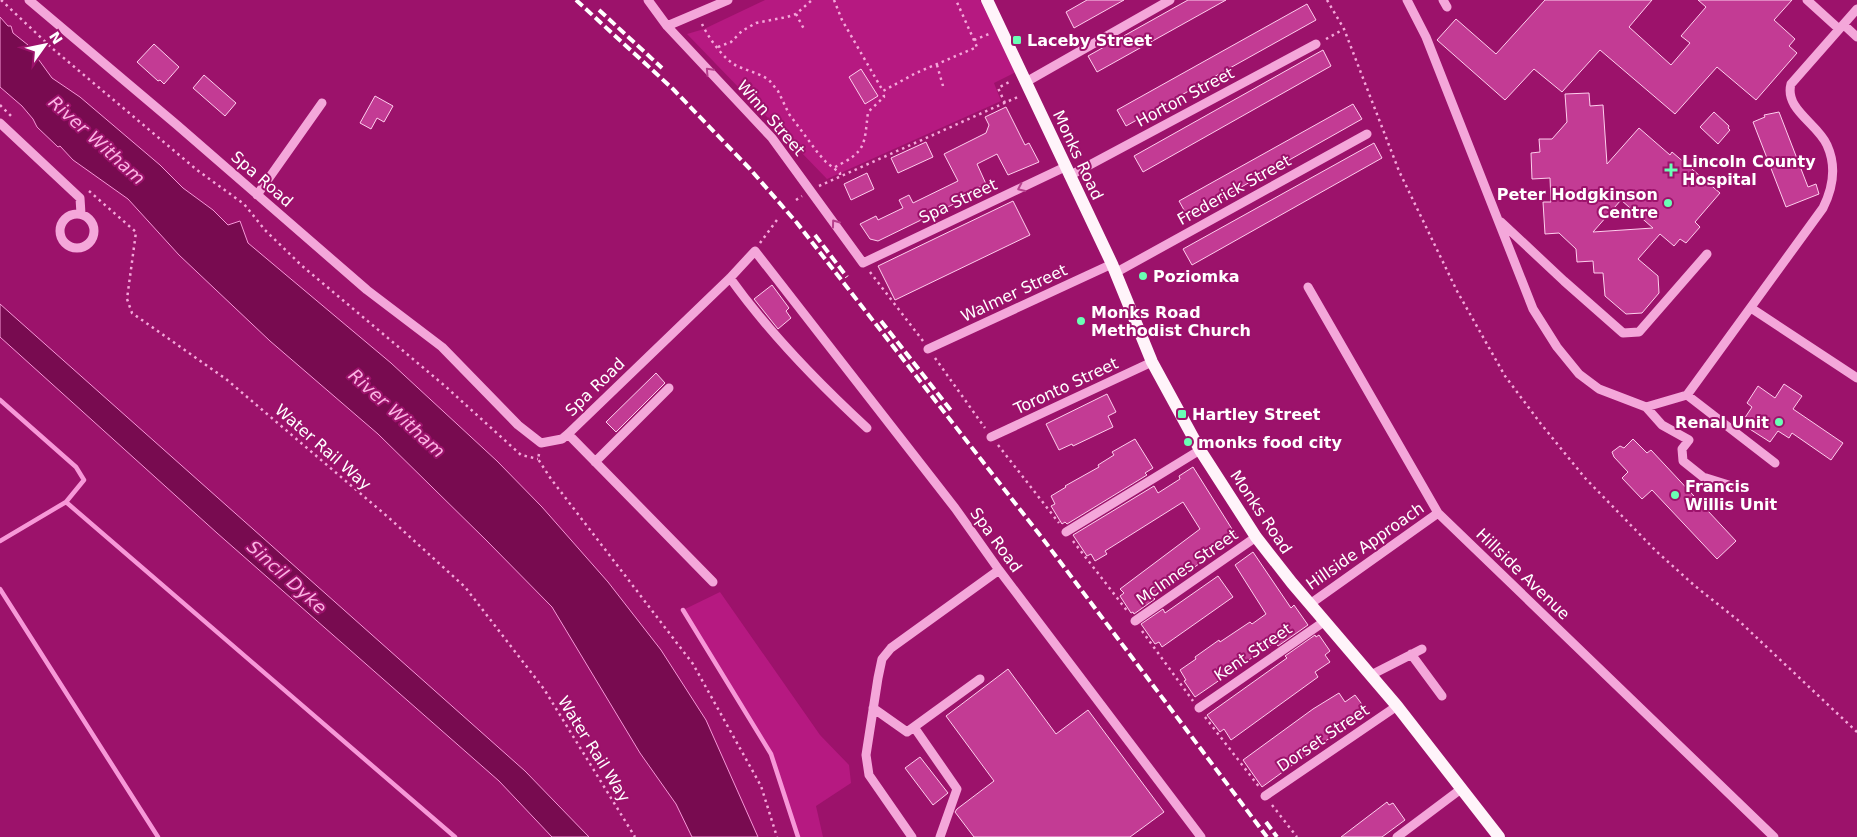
<svg xmlns="http://www.w3.org/2000/svg" width="1857" height="837" viewBox="0 0 1857 837" font-family="'DejaVu Sans',sans-serif">
  <rect width="100%" height="100%" fill="#9c126b"/>
  <!-- green -->
  <path fill="#b61981" d="M765,0H980L1016,72L994,83L1001,101L827,179L687,34L704,29Z
    M720,592L820,735L849,765L851,783L816,806L823,837H798L771,754L683,610Z"/>
  <!-- water -->
  <path fill="#780b50" stroke="#f798d8" d="M0,17L8,26H11L13,33L28,45L52,78L80,97L160,165L183,188L213,210L228,225L240,221L248,243L391,363L497,461L542,507L608,582L661,650L706,720L758,837H692L676,804L640,753L552,607L486,540L378,434L270,341L179,255L128,199L73,160L60,146L58,147L37,127L33,119L22,106L0,87Z
    M0,304L525,771L589,837H552L499,781L217,533L0,337Z"/>
  <g fill="none" stroke-linecap="round" stroke-linejoin="round">
    <!-- stream -->
    <path stroke="#f798d8" stroke-width="4.5" d="M0,400L76,467L84,480L66,502L0,541
      M66,502L455,837
      M0,589L158,837
      M683,610L771,754L798,837"/>
  </g>
  <!-- building -->
  <path fill="#c33b94" stroke="#fecfee" fill-rule="evenodd" d="M1087,0H1124L1074,28L1066,12Z
    M1188,0H1226L1097,72L1088,56Z
    M1545,0H1652L1629,27L1671,65L1690,43L1681,36L1706,7L1698,0H1792L1774,20L1795,39L1789,46L1797,53L1756,100L1717,67L1675,114L1600,50L1562,92L1534,69L1505,100L1437,40L1456,19L1496,54Z
    M1307,4L1316,20L1126,126L1117,110Z
    M154,44L179,67L164,84L160,80L158,81L137,62Z
    M1323,50L1331,66L1143,172L1134,156Z
    M861,69L878,96L865,104L849,77Z
    M204,75L236,103L225,116L193,88Z
    M1589,93L1590,106L1603,105L1607,164L1639,128L1670,155L1672,152L1720,193L1695,222L1700,227L1686,243L1680,239L1674,246L1660,234L1638,259L1658,276L1659,293L1642,313L1626,314L1605,296L1603,273H1594L1593,261L1577,262L1576,249L1559,233L1545,234L1543,202H1551L1550,178L1532,179L1531,153L1540,152L1539,139H1552L1567,122L1565,94ZM1621,200L1653,228L1593,232Z
    M375,96L393,106L384,122L377,118L371,129L360,123Z
    M1353,104L1362,119L1188,217L1179,201Z
    M1006,107L1025,145L1029,143L1039,162L1008,175L997,154L977,164L986,184L960,197L962,200L878,241L870,239L860,224L876,216L878,220L903,208L899,200L909,195L913,203L958,181L944,154L986,133L989,125L985,117Z
    M1714,112L1729,126L1728,128L1730,130L1718,144L1700,127Z
    M1779,112L1808,187L1816,184L1819,194L1786,207L1753,122L1765,117L1764,115Z
    M926,142L933,157L898,173L891,158Z
    M1374,143L1382,158L1192,265L1183,249Z
    M867,173L874,189L851,200L844,184Z
    M1013,201L1030,235L895,300L878,266Z
    M772,285L789,308L786,311L791,318L778,329L754,299Z
    M656,373L665,383L616,432L606,422Z
    M1784,384L1802,396L1793,409L1843,443L1831,460L1792,433L1789,438L1778,431L1770,442L1745,426L1744,419L1752,407L1747,403L1758,386L1775,398Z
    M1107,394L1116,412L1108,416L1113,427L1073,446L1072,444L1059,450L1046,424Z
    M1135,439L1153,468L1145,473L1147,475L1067,524L1065,522L1062,524L1051,506L1055,504L1051,496L1066,487L1065,486L1099,467L1098,465L1114,455L1112,452Z
    M1633,439L1647,453L1651,450L1736,541L1717,559L1652,490L1642,499L1622,478L1628,472L1614,457L1612,452L1620,446L1624,448Z
    M1193,467L1237,537L1222,546L1220,543L1202,555L1203,561L1153,597L1155,599L1134,614L1133,612L1131,613L1120,596L1124,593L1120,589L1200,529L1183,502L1105,551L1107,554L1095,561L1091,554L1087,556L1073,535L1154,486L1158,493L1180,479L1179,476Z
    M1253,552L1291,608L1294,605L1308,625L1278,646L1275,642L1195,697L1184,681L1186,680L1180,670L1196,659L1195,657L1219,640L1220,642L1250,622L1252,624L1266,614L1235,565Z
    M1218,576L1233,597L1162,647L1159,642L1155,644L1141,624L1163,609L1165,613Z
    M1315,635L1316,637L1319,635L1330,651L1325,655L1330,662L1315,672L1318,677L1231,740L1224,729L1220,732L1207,715L1287,658L1285,656Z
    M1008,669L1056,734L1088,710L1164,812L1130,837H974L955,812L957,809L994,781L946,716Z
    M1339,693L1345,702L1355,695L1367,711L1262,787L1243,760L1313,709Z
    M920,757L948,793L933,805L905,768Z
    M1387,802L1389,805L1393,803L1405,820L1382,837H1341Z"/>
  <g fill="none" stroke-linecap="round" stroke-linejoin="round">
    <!-- path -->
    <path stroke="#f4a7da" stroke-width="2.5" stroke-dasharray="2.5 4" stroke-linecap="butt" d="M1,0L53,49L197,170L244,204L265,230L301,265L445,386L521,455L538,459
      M834,0L842,20L883,91L916,73L977,47L956,0
      M1327,0L1344,29L1399,171L1457,291L1505,376L1541,424L1585,478L1656,551L1695,586L1739,621L1857,732
      M796,14L805,31
      M702,24C708,37 724,60 737,66C748,71 759,73 769,80L778,91L789,114L818,153L826,162L840,173V177
      M1326,39L1344,29
      M974,40L989,34
      M718,47L731,42L742,31L756,23L787,17L796,14L812,0
      M937,65L943,86
      M1005,103L998,88L1011,81
      M0,105L11,116
      M835,167C867,151 864,145 868,112L884,97L883,91
      M819,186L1020,96
      M89,191L136,232L127,299L132,313L226,379L388,517L465,587L544,689L635,837
      M796,200L802,196
      M760,243L777,220
      M870,272L923,341
      M935,358L985,428
      M998,445L1059,523
      M539,454L538,459L551,479L693,664L761,786L777,837
      M1073,541L1128,612
      M1142,631L1193,701
      M1205,717L1260,788
      M1272,805L1297,837"/>
    <!-- minor -->
    <path stroke="#f4a7da" stroke-width="9" d="M29,0L177,125L367,290L442,347L518,425L541,443L562,439L568,434L730,278L755,251L955,508L999,570L1201,837
      M648,0L667,26L772,138L863,263L1065,167
      M1407,0L1426,37L1533,309L1557,347L1579,374L1599,389L1646,407L1687,395L1823,208C1833,188 1837,167 1827,145C1818,124 1784,109 1791,84L1857,9
      M1443,0L1447,7
      M1807,0L1839,29
      M1844,25L1857,37
      M667,26L728,0
      M1026,82L1170,0
      M0,123L80,198L81,214
      M1069,176L1316,44
      M257,195L322,103
      M60 231a17 17 0 1 1 34 0a17 17 0 1 1-34 0Z
      M1501,222L1564,281L1623,333L1639,332L1707,254
      M1115,273L1367,134
      M730,278C770,334 817,382 867,428
      M1308,287L1438,513L1774,837
      M1751,308L1857,378
      M928,349L1112,264
      M1687,395L1775,463
      M1646,407L1662,425L1689,440L1682,449L1683,461L1703,477L1735,487
      M568,434L713,582
      M991,437L1152,362
      M595,462L669,388
      M1066,532L1200,450
      M1310,604L1438,513
      M1135,621L1256,537
      M1411,654L1442,696
      M1371,675L1422,649
      M873,708L907,732L980,679
      M1199,708L1325,621
      M914,727L957,789L940,837
      M1265,796L1397,706
      M912,837L869,775L866,755L878,678L882,659L891,648L999,570
      M1397,837L1461,789"/>
    <!-- major -->
    <path stroke="#fff4fa" stroke-width="12" d="M987,0L1112,264L1152,362L1200,450L1256,537L1292,583L1397,706L1499,837"/>
    <!-- rail -->
    <path stroke="#fff" stroke-width="4" stroke-dasharray="9 4" stroke-linecap="butt" d="M576,0L673,89L750,169L797,223L1043,539L1267,837
      M599,10L662,68
      M815,235L847,277
      M881,321L953,413
      M1266,822L1277,837"/>
  </g>
  <!-- one-way arrows -->
  <defs><path id="oneway-chevron" d="M-2-3.5L2.5 0L-2 3.5" fill="none" stroke-width="1.6" stroke-linecap="round" stroke-linejoin="round" transform="scale(1.25)"/></defs>
  <g stroke="#b63f8c">
    <use href="#oneway-chevron" transform="translate(709 71) rotate(-133)"/>
    <use href="#oneway-chevron" transform="translate(1021 188) rotate(155)"/>
    <use href="#oneway-chevron" transform="translate(835 223) rotate(-126)"/>
  </g>
  <!-- markers -->
  <g fill="#6affb5" stroke="#9c126b" stroke-width="2">
    <rect x="1012" y="35" width="10" height="10" rx="2.5"/>
    <path d="M1668.5 162.5h5v5h5v5h-5v5h-5v-5h-5v-5h5z"/>
    <circle cx="1668" cy="203" r="5"/>
    <circle cx="1143" cy="276" r="5"/>
    <circle cx="1081" cy="321" r="5"/>
    <rect x="1177" y="409" width="10" height="10" rx="2.5"/>
    <circle cx="1779" cy="422" r="5"/>
    <circle cx="1188" cy="442" r="5"/>
    <circle cx="1675" cy="495" r="5"/>
  </g>
  <g text-anchor="middle" dominant-baseline="central" stroke-width="4" stroke-linejoin="round" paint-order="stroke">
    <!-- poi labels -->
    <g font-size="16" font-weight="bold" fill="#fff" stroke="#9c126b" text-anchor="start">
      <text x="1027" y="40">Laceby Street</text>
      <text x="1682" y="161">Lincoln County<tspan x="1682" dy="18">Hospital</tspan></text>
      <text x="1658" y="194" text-anchor="end">Peter Hodgkinson<tspan x="1658" dy="18">Centre</tspan></text>
      <text x="1153" y="276">Poziomka</text>
      <text x="1091" y="312">Monks Road<tspan x="1091" dy="18">Methodist Church</tspan></text>
      <text x="1192" y="414">Hartley Street</text>
      <text x="1769" y="422" text-anchor="end">Renal Unit</text>
      <text x="1198" y="442">monks food city</text>
      <text x="1685" y="486">Francis<tspan x="1685" dy="18">Willis Unit</tspan></text>
    </g>
    <!-- street labels -->
    <g font-size="16" fill="#fff" stroke="#9c126b">
      <text transform="translate(1185 97) rotate(-28)">Horton Street</text>
      <text transform="translate(771 118) rotate(49)">Winn Street</text>
      <text transform="translate(1078 155) rotate(65)">Monks Road</text>
      <text transform="translate(262 179) rotate(41)">Spa Road</text>
      <text transform="translate(1234 190) rotate(-29)">Frederick Street</text>
      <text transform="translate(958 201) rotate(-25)">Spa Street</text>
      <text transform="translate(1014 293) rotate(-25)">Walmer Street</text>
      <text transform="translate(1066 386) rotate(-25)">Toronto Street</text>
      <text transform="translate(595 387) rotate(-44)">Spa Road</text>
      <text transform="translate(323 447) rotate(41)">Water Rail Way</text>
      <text transform="translate(1261 512) rotate(56)">Monks Road</text>
      <text transform="translate(996 540) rotate(54)">Spa Road</text>
      <text transform="translate(1365 546) rotate(-35)">Hillside Approach</text>
      <text transform="translate(1187 567) rotate(-35)">McInnes Street</text>
      <text transform="translate(1523 574) rotate(44)">Hillside Avenue</text>
      <text transform="translate(1253 652) rotate(-34)">Kent Street</text>
      <text transform="translate(1323 738) rotate(-34)">Dorset Street</text>
      <text transform="translate(594 749) rotate(58)">Water Rail Way</text>
    </g>
    <!-- water labels -->
    <g font-size="18" font-style="italic" fill="#fbb3e3" stroke="#9c126b">
      <text transform="translate(97 140) rotate(42)">River Witham</text>
      <text transform="translate(397 413) rotate(42)">River Witham</text>
      <text transform="translate(287 577) rotate(42)">Sincil Dyke</text>
    </g>
  </g>
  <!-- north arrow -->
  <g transform="translate(45 45) rotate(57)" stroke="#9c126b" stroke-width="4" paint-order="stroke">
  <path d="M0-4L9 19L0 12L-9 19Z" fill="#ffffff"/>
  <text y="-8" font-size="14" font-weight="bold" text-anchor="middle" fill="#ffffff">N</text>
  </g>
</svg>
